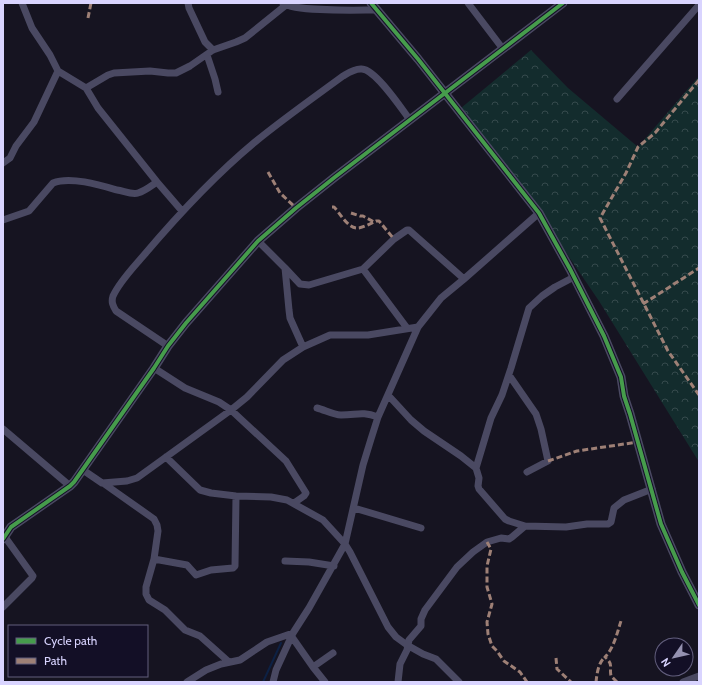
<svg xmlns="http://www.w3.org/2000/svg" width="702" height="685" viewBox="0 0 702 685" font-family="Cabin,sans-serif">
  <defs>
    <pattern id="forest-crowns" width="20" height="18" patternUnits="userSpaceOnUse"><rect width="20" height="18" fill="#132c2d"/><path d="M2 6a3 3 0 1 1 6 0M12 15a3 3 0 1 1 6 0" fill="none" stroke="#354a4c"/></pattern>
  </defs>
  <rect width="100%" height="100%" fill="#161421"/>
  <!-- forest -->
  <path fill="url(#forest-crowns)" d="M531,50L568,88L638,147L699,76V462L599,301L539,213L455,113Z"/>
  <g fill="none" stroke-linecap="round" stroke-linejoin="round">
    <!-- stream -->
    <path stroke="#0d2144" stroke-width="2" d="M263,682L281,643"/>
    <!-- minor -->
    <path stroke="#4a4962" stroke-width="7" d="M22,3L32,28L50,55L58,71L86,88L98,108L157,182L182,211
      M188,3L189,8L205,42L213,50
      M283,3C296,12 357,10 375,10
      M468,3L503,49
      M207,55L215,79L218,92
      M86,88L108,75L114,73L150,71L168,73H176L190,66L213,50L236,42L245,38L286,5
      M617,99L699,5
      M3,163L10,158L16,146L34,122L58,71
      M3,220L29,211L53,183C70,176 100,185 117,190C124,191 132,195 138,193C145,191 151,186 157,182
      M258,241L285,268L289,310L290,318L303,347
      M285,268L300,284L309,285L363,269L394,239L407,230H409L464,279
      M363,269L407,328
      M168,346L116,311C113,306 111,302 113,296C120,281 133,268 144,255C178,215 214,176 255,142C283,119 313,98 343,76C348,73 355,68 362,69C376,70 401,108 410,120
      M154,368L185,388L219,402L231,410L286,461L306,493L304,496L294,503
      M509,375L536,414L541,429L548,461L527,472
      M388,395L411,420L424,431L461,456L476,468L479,478L478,486L479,489L505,519L509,521L525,526
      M317,408C325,410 333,415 341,415C358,415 361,411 378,417
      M3,429L70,486
      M166,457L200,490L211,493L236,496L271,497L287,500L323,520L345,544L350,552L388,627L396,637L407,645L423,654L436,659L459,682
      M476,468L491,418L502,395L511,368L529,308L542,296L555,287L574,277
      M83,470L102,483L127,481L137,478L231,410L247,397L283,360L303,347L330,335H368L418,327
      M103,483L154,519L157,525L158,531L154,559L146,587V594L149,600L165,610L185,630L200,636L229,662
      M354,508L421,528
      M154,559L187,565L196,575L211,570L233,568L235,566L236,496
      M285,561L309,562L334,566
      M3,607L32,578L33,576L5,537
      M292,637L313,667L333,653
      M313,667L325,682
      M187,682L206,670L221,664L240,660L267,642L293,633
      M273,682L276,670L293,633L309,608L345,544L363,465L371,439L378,417L418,327L441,298L464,279L539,213
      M398,682L400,664L407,650L409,640L421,626V619L425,610L457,567L473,552L487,542L501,538L509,539L512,537L525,526L566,527L587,524H608L611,522L614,508L624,500L652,489
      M683,682L699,676"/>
    <!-- tertiary -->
    <path stroke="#4a4962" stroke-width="9" d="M371,3L418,59L539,213L570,269L604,336L621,377L624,396L630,414L661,524L682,572L699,605
      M3,539L11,527L70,486L74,482L154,368L168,346L186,323L258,241L296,208L335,177L563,3"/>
    <!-- quiet -->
    <path stroke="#9e8076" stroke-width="3" stroke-dasharray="6 3" stroke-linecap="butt" d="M88,18L91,3
      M699,80L655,133L638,147L626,173L600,218L668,351L699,395
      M268,172L280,193L296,208
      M332,207H334C340,213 348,229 358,228C362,228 372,223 376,221H379L394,239
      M351,213L360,216H363L374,222
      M643,304L699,268
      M548,461L577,451L638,442
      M487,542L491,549L487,566V587L492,604L487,622L488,634L492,646L497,651L504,661L520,672L527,682
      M556,658L557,669L571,682
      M596,682C597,674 598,663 605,657
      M617,682L611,676C609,666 614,665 605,657C614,648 617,633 621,621"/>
    <defs>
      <path id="cycleway" d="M371,3L418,59L539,213L570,269L604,336L621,377L624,396L630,414L661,524L682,572L699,605
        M3,539L11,527L70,486L74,482L154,368L168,346L186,323L258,241L296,208L335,177L563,3"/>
    </defs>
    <!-- cycleway casing -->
    <use href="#cycleway" stroke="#130f26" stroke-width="6"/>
    <!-- cycleway -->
    <use href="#cycleway" stroke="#469c4c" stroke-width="4"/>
  </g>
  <!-- border -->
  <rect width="702" height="685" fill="none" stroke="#d9d4ff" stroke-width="8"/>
  <!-- legend -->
  <rect x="8" y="625" width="140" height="52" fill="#130f26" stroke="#625e7d"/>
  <rect x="16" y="638" width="20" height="6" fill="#469c4c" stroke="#625e7d"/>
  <text x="44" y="645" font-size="12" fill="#d9d4ff">Cycle path</text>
  <rect x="16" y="658" width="20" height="6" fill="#9e8076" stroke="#625e7d"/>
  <text x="44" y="665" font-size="12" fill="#d9d4ff">Path</text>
  <!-- north arrow -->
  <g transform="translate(674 657) rotate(236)"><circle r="19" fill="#130f26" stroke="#625e7d"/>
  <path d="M0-3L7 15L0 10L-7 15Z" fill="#9591b1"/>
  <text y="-6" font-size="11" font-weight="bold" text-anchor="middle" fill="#d9d4ff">N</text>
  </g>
</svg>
